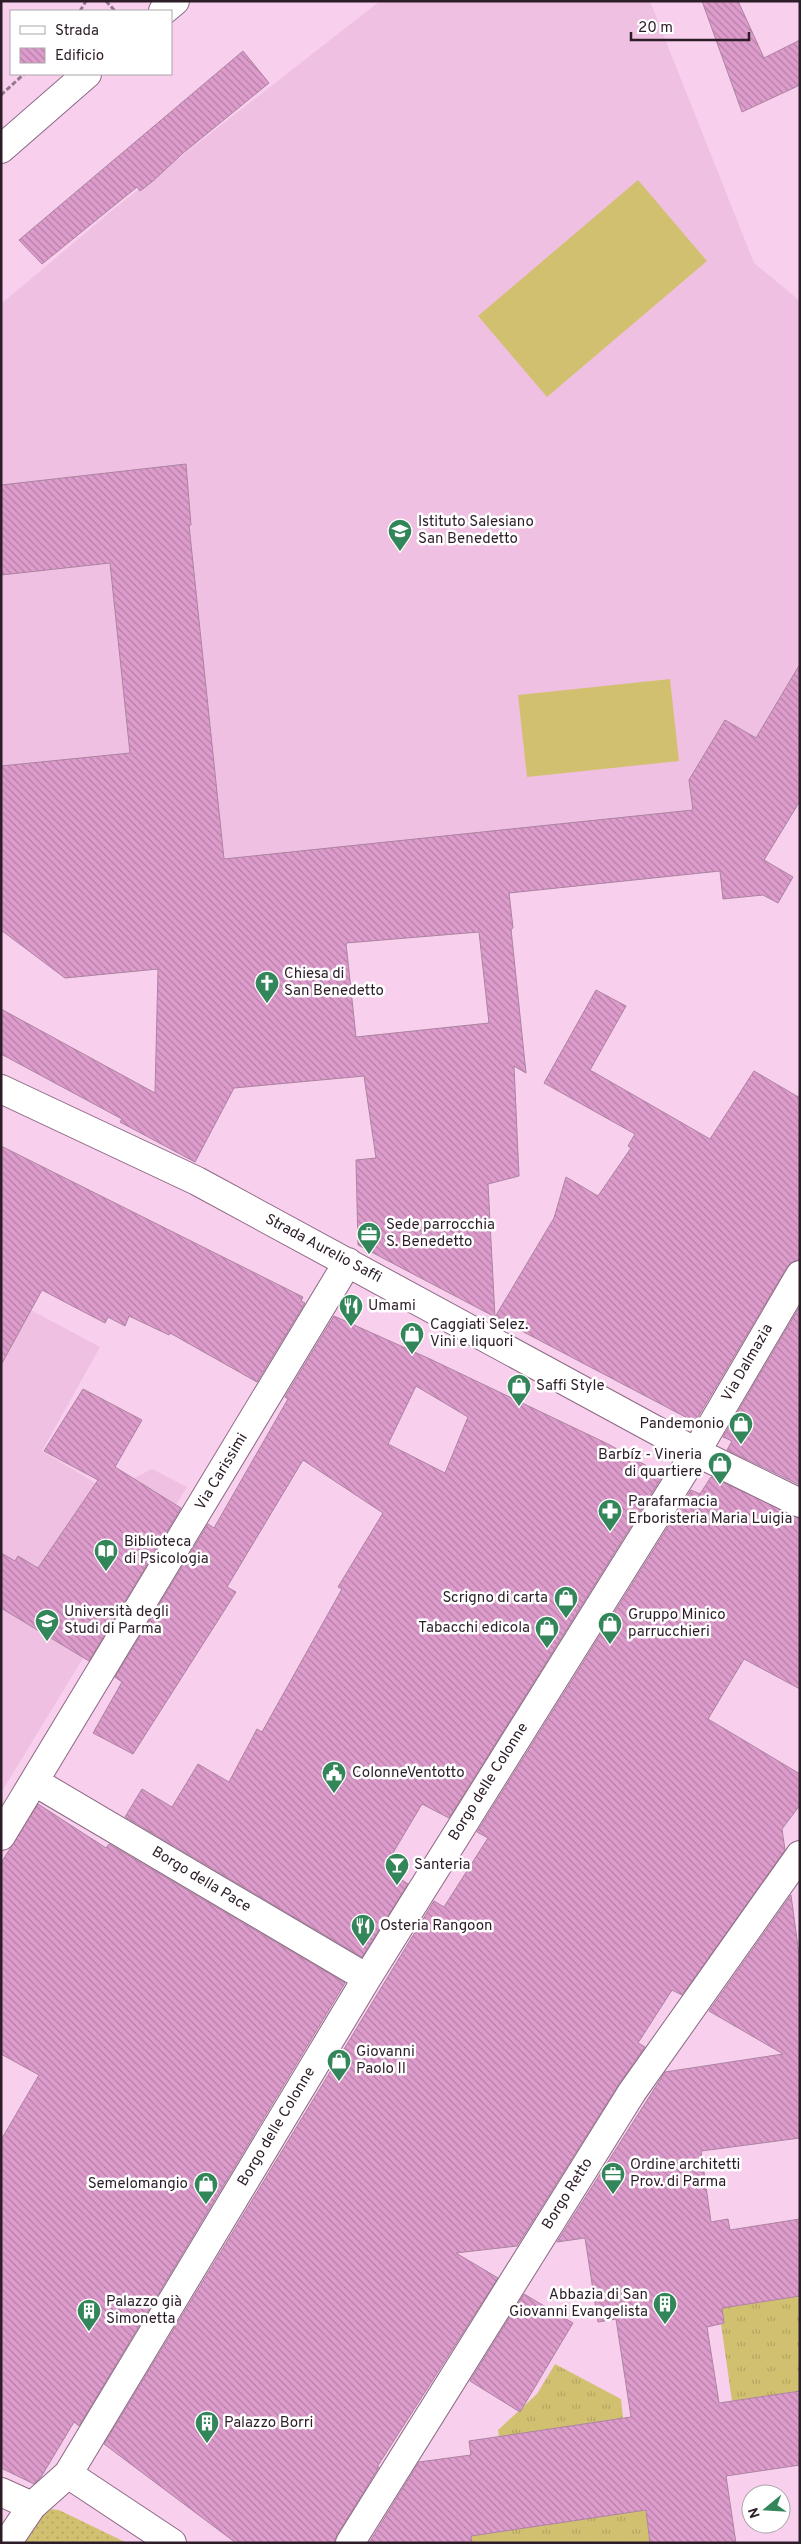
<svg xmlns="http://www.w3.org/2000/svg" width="801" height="2544" viewBox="0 0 801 2544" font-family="Overpass,sans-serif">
  <defs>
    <pattern id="grass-tufts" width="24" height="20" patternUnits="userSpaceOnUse" patternTransform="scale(1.25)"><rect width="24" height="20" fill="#d2c071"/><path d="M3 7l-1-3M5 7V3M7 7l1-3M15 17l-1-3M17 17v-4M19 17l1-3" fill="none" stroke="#b4a562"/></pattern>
    <pattern id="park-dots" width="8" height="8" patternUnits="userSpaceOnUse" patternTransform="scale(1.25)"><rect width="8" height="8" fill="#d2c071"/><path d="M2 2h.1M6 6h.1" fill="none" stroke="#b4a562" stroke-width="1.8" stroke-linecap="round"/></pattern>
    <pattern id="building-back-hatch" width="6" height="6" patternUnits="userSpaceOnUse" patternTransform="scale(1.25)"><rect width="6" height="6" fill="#de9ccd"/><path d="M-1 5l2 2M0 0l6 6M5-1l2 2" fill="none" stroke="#b47fa6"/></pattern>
  </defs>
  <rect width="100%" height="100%" fill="#f8cfed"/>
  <!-- built -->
  <path fill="#f0c0e3" d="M380,1H650L754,263L800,301V801L760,867L510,893L513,928L341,943L1,873V304L115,208Z
    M1,1294L100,1347L42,1451L109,1491L152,1469L187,1487L1,1793Z"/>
  <!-- grass -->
  <path fill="url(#grass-tufts)" d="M800,2296V2391L732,2401L721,2324L724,2323L722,2308Z
    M555,2364L621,2399L623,2418L499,2437L498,2430L537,2394Z
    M646,2510L650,2543H472L471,2536Z"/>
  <!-- park -->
  <path fill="url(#park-dots)" d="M48,2509L59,2510L127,2543H21L39,2515Z"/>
  <!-- pitch -->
  <path fill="#d2c071" d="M638,180L707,261L547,397L478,316Z
    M670,679L679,761L527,777L518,695Z"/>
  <!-- building -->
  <path fill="url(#building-back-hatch)" stroke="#ab84a0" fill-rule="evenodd" d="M702,1H738L764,58L800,40V85L742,112Z
    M243,51L269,83L182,154L153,181L140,191L137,187L42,264L19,240Z
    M186,464L191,525H189L224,859L693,810L689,780L725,720L756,738L800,664V801L764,860L793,877L778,903L763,895L723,899L720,871L509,893L513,928L511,929L526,1073L514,1066L519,1176L488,1184L495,1317L554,1218L566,1177L598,1196L631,1148L628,1146L635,1134L544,1083L596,990L626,1006L590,1070L710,1139L754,1071L800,1098V1259L792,1262L787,1267L695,1422L358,1245L356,1160L376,1158L364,1076L234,1088L195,1162L120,1122L122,1119L1,1054V1009L155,1093L158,969L65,978L1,930V766L130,753L110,563L1,575V485ZM479,932L489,1023L356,1037L346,943Z
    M1,1146L303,1297L301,1301L305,1303L257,1382L170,1333L169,1335L129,1316L125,1326L108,1317L105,1323L42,1290L1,1365Z
    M800,1306V1485L727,1450L732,1441L723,1437Z
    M334,1316L430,1359L608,1444L663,1475L449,1818L422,1804L384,1868L408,1884L362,1957L125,1817L142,1789L172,1807L198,1764L229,1782L257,1729L262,1732L342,1589L338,1587L383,1513L303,1460L227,1587L236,1592L133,1754L93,1733L122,1682L115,1677L208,1524L214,1528L288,1399L285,1397ZM416,1386L468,1417L445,1473L388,1444Z
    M83,1389L142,1420L115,1467L181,1508L89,1661L1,1608V1553L15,1561L18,1556L38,1568L98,1480L44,1451Z
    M711,1477L800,1518V1689L744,1659L708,1719L800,1774V1805L782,1829L785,1850L682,1995L672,1990L638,2043L645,2047L619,2084L517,2246L456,2253L498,2278L377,2467H379L337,2535L334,2543H236L104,2444L434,1901L444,1907L488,1838L477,1832L691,1490L700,1494Z
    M38,1804L106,1848L109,1844L345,1983L79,2426L74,2422L41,2477L34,2484L1,2468V2140L39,2075L1,2054V1863Z
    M791,1895L800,1962V2138L701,2151L711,2222L728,2219L730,2230L800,2219V2296L722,2308L724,2323L707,2327L719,2403L800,2391V2465L726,2476L736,2543H650L646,2510L471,2536L472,2543H369L419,2462L471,2455L469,2441L631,2417L616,2319L598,2322L585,2238L557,2242L665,2072L783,2054L709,2011Z
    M524,2294L573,2323L520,2412L470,2381Z"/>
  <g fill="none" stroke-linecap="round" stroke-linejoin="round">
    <defs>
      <path id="minor" d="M1,1089L197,1181L696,1452L800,1503
        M35,1782L367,1978
        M1,1836L348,1262
        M68,2474L172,2543
        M1,2492L32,2506
        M7,2543L32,2506L68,2474L367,1978L696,1452L800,1275
        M350,2543L632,2092L800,1855"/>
      <path id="major" d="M163,11L175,1
        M1,149L87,74"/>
    </defs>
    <!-- minor casing -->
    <use href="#minor" stroke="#8c6883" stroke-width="30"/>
    <!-- major casing -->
    <use href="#major" stroke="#8c6883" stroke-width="30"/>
    <!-- path -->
    <path stroke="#92768b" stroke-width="3" stroke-dasharray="5 2.5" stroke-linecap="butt" d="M106,1L115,11
      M80,11L86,1
      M1,95L24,74"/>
    <!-- minor -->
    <use href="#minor" stroke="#fff" stroke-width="28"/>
    <!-- major -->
    <use href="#major" stroke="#fff" stroke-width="28"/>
  </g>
  <!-- icons -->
  <defs>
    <symbol id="school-pin" viewBox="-11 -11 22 30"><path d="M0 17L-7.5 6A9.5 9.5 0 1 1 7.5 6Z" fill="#338659" stroke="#fff"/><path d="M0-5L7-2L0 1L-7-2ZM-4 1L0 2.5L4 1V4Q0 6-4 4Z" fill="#fff"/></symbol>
    <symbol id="church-pin" viewBox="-11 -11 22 30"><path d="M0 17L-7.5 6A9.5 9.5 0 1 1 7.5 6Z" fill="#338659" stroke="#fff"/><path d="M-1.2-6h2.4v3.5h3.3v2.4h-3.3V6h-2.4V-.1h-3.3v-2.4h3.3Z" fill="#fff"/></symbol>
    <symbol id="office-pin" viewBox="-11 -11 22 30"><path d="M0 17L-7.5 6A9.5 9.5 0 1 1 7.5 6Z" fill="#338659" stroke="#fff"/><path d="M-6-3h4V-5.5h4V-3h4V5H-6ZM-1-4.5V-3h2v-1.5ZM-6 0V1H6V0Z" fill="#fff"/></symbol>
    <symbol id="restaurant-pin" viewBox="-11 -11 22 30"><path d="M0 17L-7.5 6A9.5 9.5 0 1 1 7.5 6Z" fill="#338659" stroke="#fff"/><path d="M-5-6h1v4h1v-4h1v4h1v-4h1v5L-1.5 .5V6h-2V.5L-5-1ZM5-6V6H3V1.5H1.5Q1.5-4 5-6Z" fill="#fff"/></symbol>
    <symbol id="shop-pin" viewBox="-11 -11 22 30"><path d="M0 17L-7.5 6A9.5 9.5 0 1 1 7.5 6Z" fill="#338659" stroke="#fff"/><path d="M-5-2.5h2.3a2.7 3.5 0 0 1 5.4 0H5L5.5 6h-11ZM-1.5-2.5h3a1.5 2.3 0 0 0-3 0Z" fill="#fff"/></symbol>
    <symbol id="pharmacy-pin" viewBox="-11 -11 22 30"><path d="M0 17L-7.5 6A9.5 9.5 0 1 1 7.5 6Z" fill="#338659" stroke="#fff"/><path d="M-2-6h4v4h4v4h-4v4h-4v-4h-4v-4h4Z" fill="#fff"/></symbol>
    <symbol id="library-pin" viewBox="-11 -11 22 30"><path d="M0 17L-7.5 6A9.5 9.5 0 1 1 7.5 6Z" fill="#338659" stroke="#fff"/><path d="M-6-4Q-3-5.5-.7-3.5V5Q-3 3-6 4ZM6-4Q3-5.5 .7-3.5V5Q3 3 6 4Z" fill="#fff"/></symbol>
    <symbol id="university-pin" viewBox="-11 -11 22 30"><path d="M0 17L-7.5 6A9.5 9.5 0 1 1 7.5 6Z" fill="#338659" stroke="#fff"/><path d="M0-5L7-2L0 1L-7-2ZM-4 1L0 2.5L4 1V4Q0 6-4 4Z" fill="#fff"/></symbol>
    <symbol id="civic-pin" viewBox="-11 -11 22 30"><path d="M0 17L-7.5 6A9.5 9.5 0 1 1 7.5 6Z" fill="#338659" stroke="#fff"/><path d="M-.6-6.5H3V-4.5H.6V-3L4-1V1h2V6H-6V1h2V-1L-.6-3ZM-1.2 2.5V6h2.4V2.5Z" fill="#fff"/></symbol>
    <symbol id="bar-pin" viewBox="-11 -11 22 30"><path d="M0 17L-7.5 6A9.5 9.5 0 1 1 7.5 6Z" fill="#338659" stroke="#fff"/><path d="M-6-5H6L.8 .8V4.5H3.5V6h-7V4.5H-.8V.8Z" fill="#fff"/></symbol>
    <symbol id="building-pin" viewBox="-11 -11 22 30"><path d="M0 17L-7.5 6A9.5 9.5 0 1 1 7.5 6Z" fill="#338659" stroke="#fff"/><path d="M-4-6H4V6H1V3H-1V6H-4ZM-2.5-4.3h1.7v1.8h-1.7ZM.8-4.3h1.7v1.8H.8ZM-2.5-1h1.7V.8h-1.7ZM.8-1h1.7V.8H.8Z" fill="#fff"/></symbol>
  </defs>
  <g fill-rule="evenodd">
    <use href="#school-pin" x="386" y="517" width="28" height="38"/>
    <use href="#church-pin" x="253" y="969" width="28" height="38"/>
    <use href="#office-pin" x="355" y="1220" width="28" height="38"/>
    <use href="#restaurant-pin" x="337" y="1292" width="28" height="38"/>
    <use href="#shop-pin" x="398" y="1320" width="28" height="38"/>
    <use href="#shop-pin" x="505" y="1372" width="28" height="38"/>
    <use href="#shop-pin" x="727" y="1410" width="28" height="38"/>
    <use href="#shop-pin" x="706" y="1450" width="28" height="38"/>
    <use href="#pharmacy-pin" x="596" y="1497" width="28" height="38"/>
    <use href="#library-pin" x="92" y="1537" width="28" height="38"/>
    <use href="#shop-pin" x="552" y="1584" width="28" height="38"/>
    <use href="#university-pin" x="33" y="1607" width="28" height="38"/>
    <use href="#shop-pin" x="596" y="1610" width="28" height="38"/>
    <use href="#shop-pin" x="533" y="1614" width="28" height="38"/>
    <use href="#civic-pin" x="320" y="1759" width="28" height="38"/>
    <use href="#bar-pin" x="383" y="1851" width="28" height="38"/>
    <use href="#restaurant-pin" x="349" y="1912" width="28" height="38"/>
    <use href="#shop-pin" x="325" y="2047" width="28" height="38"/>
    <use href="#office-pin" x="599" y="2160" width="28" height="38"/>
    <use href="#shop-pin" x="192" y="2170" width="28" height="38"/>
    <use href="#building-pin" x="651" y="2290" width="28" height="38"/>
    <use href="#building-pin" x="75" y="2297" width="28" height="38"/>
    <use href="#building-pin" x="193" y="2409" width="28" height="38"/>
  </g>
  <g text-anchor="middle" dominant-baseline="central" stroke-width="5" stroke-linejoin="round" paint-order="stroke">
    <!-- poi labels -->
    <g font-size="15" fill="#2c1d28" stroke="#fff" text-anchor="start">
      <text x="418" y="522">Istituto Salesiano<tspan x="418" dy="17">San Benedetto</tspan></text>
      <text x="284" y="974">Chiesa di<tspan x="284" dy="17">San Benedetto</tspan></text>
      <text x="386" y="1225">Sede parrocchia<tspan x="386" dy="17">S. Benedetto</tspan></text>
      <text x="368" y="1306">Umami</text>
      <text x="430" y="1325">Caggiati Selez.<tspan x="430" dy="17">Vini e liquori</tspan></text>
      <text x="536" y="1386">Saffi Style</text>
      <text x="724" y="1424" text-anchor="end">Pandemonio</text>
      <text x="702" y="1455" text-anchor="end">Barbíz - Vineria<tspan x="702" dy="17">di quartiere</tspan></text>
      <text x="628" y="1502">Parafarmacia<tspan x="628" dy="17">Erboristeria Maria Luigia</tspan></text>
      <text x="124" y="1542">Biblioteca<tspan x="124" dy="17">di Psicologia</tspan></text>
      <text x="548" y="1598" text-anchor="end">Scrigno di carta</text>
      <text x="64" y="1612">Università degli<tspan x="64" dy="17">Studi di Parma</tspan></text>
      <text x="628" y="1615">Gruppo Minico<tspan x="628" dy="17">parrucchieri</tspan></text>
      <text x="530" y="1628" text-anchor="end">Tabacchi edicola</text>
      <text x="352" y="1773">ColonneVentotto</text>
      <text x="414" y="1865">Santeria</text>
      <text x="380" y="1926">Osteria Rangoon</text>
      <text x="356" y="2052">Giovanni<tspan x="356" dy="17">Paolo II</tspan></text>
      <text x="630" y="2165">Ordine architetti<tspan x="630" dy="17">Prov. di Parma</tspan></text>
      <text x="188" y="2184" text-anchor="end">Semelomangio</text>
      <text x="648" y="2295" text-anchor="end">Abbazia di San<tspan x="648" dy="17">Giovanni Evangelista</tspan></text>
      <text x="106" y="2302">Palazzo già<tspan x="106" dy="17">Simonetta</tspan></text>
      <text x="224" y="2423">Palazzo Borri</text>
    </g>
    <!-- street labels -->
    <g font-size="15" fill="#2c1d28" stroke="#fff">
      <text transform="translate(323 1249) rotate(28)">Strada Aurelio Saffi</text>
      <text transform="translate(748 1363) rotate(-60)">Via Dalmazia</text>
      <text transform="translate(222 1472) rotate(-59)">Via Carissimi</text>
      <text transform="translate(489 1782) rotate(-58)">Borgo delle Colonne</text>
      <text transform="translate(201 1880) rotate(31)">Borgo della Pace</text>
      <text transform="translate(277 2127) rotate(-59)">Borgo delle Colonne</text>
      <text transform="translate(568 2194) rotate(-58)">Borgo Retto</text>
    </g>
  </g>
  <!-- border -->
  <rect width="801" height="2544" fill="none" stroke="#2c1d28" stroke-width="5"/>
  <!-- legend -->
  <rect x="10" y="10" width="162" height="65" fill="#ffffff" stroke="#aba5a9"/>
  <rect x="20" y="26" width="25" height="8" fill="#ffffff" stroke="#aba5a9"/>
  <text x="55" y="35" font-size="15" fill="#2c1d28">Strada</text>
  <rect x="20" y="48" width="25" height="15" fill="url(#building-back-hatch)" stroke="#aba5a9"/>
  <text x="55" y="60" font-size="15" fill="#2c1d28">Edificio</text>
  <!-- north arrow -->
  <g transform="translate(766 2509) rotate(252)"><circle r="24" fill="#ffffff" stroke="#aba5a9"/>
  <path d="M0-4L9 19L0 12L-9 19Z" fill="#338659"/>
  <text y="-8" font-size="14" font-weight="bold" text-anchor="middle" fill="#2c1d28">N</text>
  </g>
  <!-- scale -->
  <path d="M631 32v8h118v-8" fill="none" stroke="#2c1d28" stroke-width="2.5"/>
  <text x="638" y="32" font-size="15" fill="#2c1d28" stroke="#ffffff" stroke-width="4" paint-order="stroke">20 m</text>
</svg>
